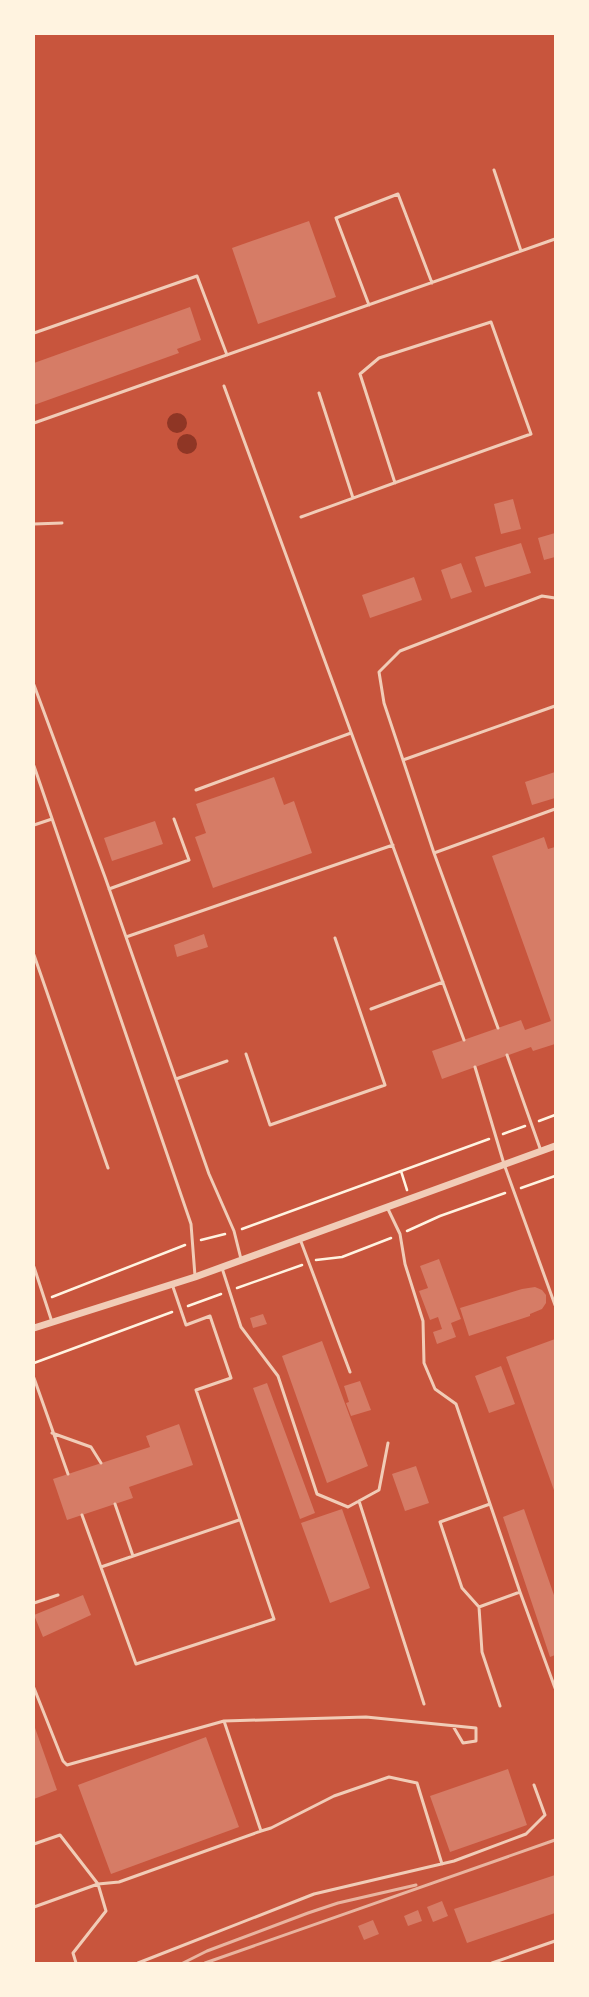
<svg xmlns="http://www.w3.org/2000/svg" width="589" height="1997" viewBox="0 0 589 1997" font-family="Commissioner,sans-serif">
  <rect width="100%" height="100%" fill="#c8553d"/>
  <!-- water -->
  <path fill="#8f3625" d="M167 423a10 10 0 1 1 20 0a10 10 0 1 1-20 0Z
    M177 444a10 10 0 1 1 20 0a10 10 0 1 1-20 0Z"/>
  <!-- building -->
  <path fill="#d67c66" d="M309,221L336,297L258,324L232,248Z
    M190,307L201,340L177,349L179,353L34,405V363Z
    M513,499L521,529L501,534L494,504Z
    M555,533V557L544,560L538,538Z
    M521,543L531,573L485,587L475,557Z
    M461,563L472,592L451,599L441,570Z
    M414,577L422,600L370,618L362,595Z
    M555,772V798L532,805L525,782Z
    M274,777L284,805L294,801L312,853L213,888L195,837L206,833L196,804Z
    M155,821L163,844L112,861L104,838Z
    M544,837L548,849L555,847V1044L533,1051L531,1047L442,1079L432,1051L521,1020L525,1030L551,1021L492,856Z
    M204,934L208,947L177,957L174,945Z
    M439,1259L461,1319L451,1323L456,1337L437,1344L433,1332L442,1329L438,1317L430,1320L419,1291L428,1288L420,1266Z
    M535,1287L542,1290L546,1295V1303L542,1309L530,1314V1316L469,1336L460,1308L522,1289Z
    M263,1314L267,1324L253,1328L250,1318Z
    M555,1339V1493L506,1357Z
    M322,1341L368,1466L327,1483L282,1356Z
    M501,1366L515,1404L489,1413L475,1376Z
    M360,1381L371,1410L351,1416L346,1403L349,1402L344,1386Z
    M267,1383L315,1513L300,1519L253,1388Z
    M179,1424L193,1465L129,1487L133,1498L67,1520L53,1479L150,1447L146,1436Z
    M416,1466L429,1503L405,1511L392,1474Z
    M342,1509L370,1588L330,1603L301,1523Z
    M524,1509L555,1598V1655L550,1657L503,1517Z
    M83,1595L91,1615L43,1637L34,1615Z
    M34,1725L57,1790L34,1799Z
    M206,1737L239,1827L111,1874L78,1785Z
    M508,1769L527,1825L450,1852L430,1796Z
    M555,1875V1913L467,1943L454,1909Z
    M442,1901L448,1916L433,1922L427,1907Z
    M418,1910L422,1921L408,1926L404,1916Z
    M373,1920L379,1934L364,1940L358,1926Z"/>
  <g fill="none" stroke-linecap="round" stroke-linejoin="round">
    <!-- path -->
    <path stroke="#fff3e0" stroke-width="2.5" d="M539,1121L555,1115
      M503,1134L525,1126
      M401,1171L407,1190
      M521,1188L555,1176
      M242,1229L489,1139
      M407,1231L440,1216L505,1193
      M201,1240L225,1234
      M316,1260L342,1257L391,1238
      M237,1288L302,1265
      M52,1297L185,1245
      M188,1306L221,1294
      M34,1363L172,1312"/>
    <!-- service -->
    <path stroke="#f1ccb7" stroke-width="3" d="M494,170L521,251
      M369,305L336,218L398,194L432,283
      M34,333L197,276L227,355
      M224,386L464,1040
      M319,393L353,498
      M34,423L555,239
      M301,517C378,489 454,461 531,434L491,322L379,358L360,374L395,483
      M34,524L62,523
      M34,685L105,877L209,1174L234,1231L241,1259
      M403,760L555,706
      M34,766L191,1224L195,1276
      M196,790L351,733
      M34,825L52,819
      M434,853L555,809
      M109,889L189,860L174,819
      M126,937L393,845
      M34,955L108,1168
      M371,1009L443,982
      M498,1028L434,853L384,703L379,672L400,651L542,596L555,598
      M246,1054L270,1125L385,1085L335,938
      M507,1055L541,1151
      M475,1067L504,1164L555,1305
      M176,1079L227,1061
      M387,1207L400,1234L405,1264L423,1321L424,1363L435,1389L456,1404L520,1592L479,1607L462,1588L440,1522L490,1504
      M300,1239L350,1372
      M34,1267L52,1322
      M222,1268L241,1327L278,1376L317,1494L348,1507L379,1490L388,1443
      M34,1378L68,1474
      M52,1433L91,1447L101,1463
      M359,1501L424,1704
      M115,1504L133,1556
      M82,1515L136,1664L274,1619L196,1390L231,1378L210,1316L186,1325L172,1284
      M101,1567L239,1520
      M520,1592L555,1688
      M34,1603L58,1595
      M479,1607L482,1652L500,1706
      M34,1688L63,1761L67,1765L224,1721L261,1831L119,1882L98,1884L34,1907
      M224,1721L366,1717L476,1728V1741L463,1743L453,1726
      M261,1831L271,1828L334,1796L389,1777L417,1783L442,1864
      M34,1844L60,1835L98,1884L106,1911L73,1953L76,1963
      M138,1963L314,1894L454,1861L526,1834L545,1815L534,1785
      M492,1963L555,1941"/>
    <!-- tertiary -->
    <path stroke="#f1ccb7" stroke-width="7" d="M34,1328L195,1277L555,1146"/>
    <!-- rail -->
    <path stroke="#e9b49f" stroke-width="3" d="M183,1963L207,1951L308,1913L338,1903L416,1885
      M205,1963L555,1840"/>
  </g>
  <!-- border -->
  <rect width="589" height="1997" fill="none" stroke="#fff3e0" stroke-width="70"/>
</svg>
